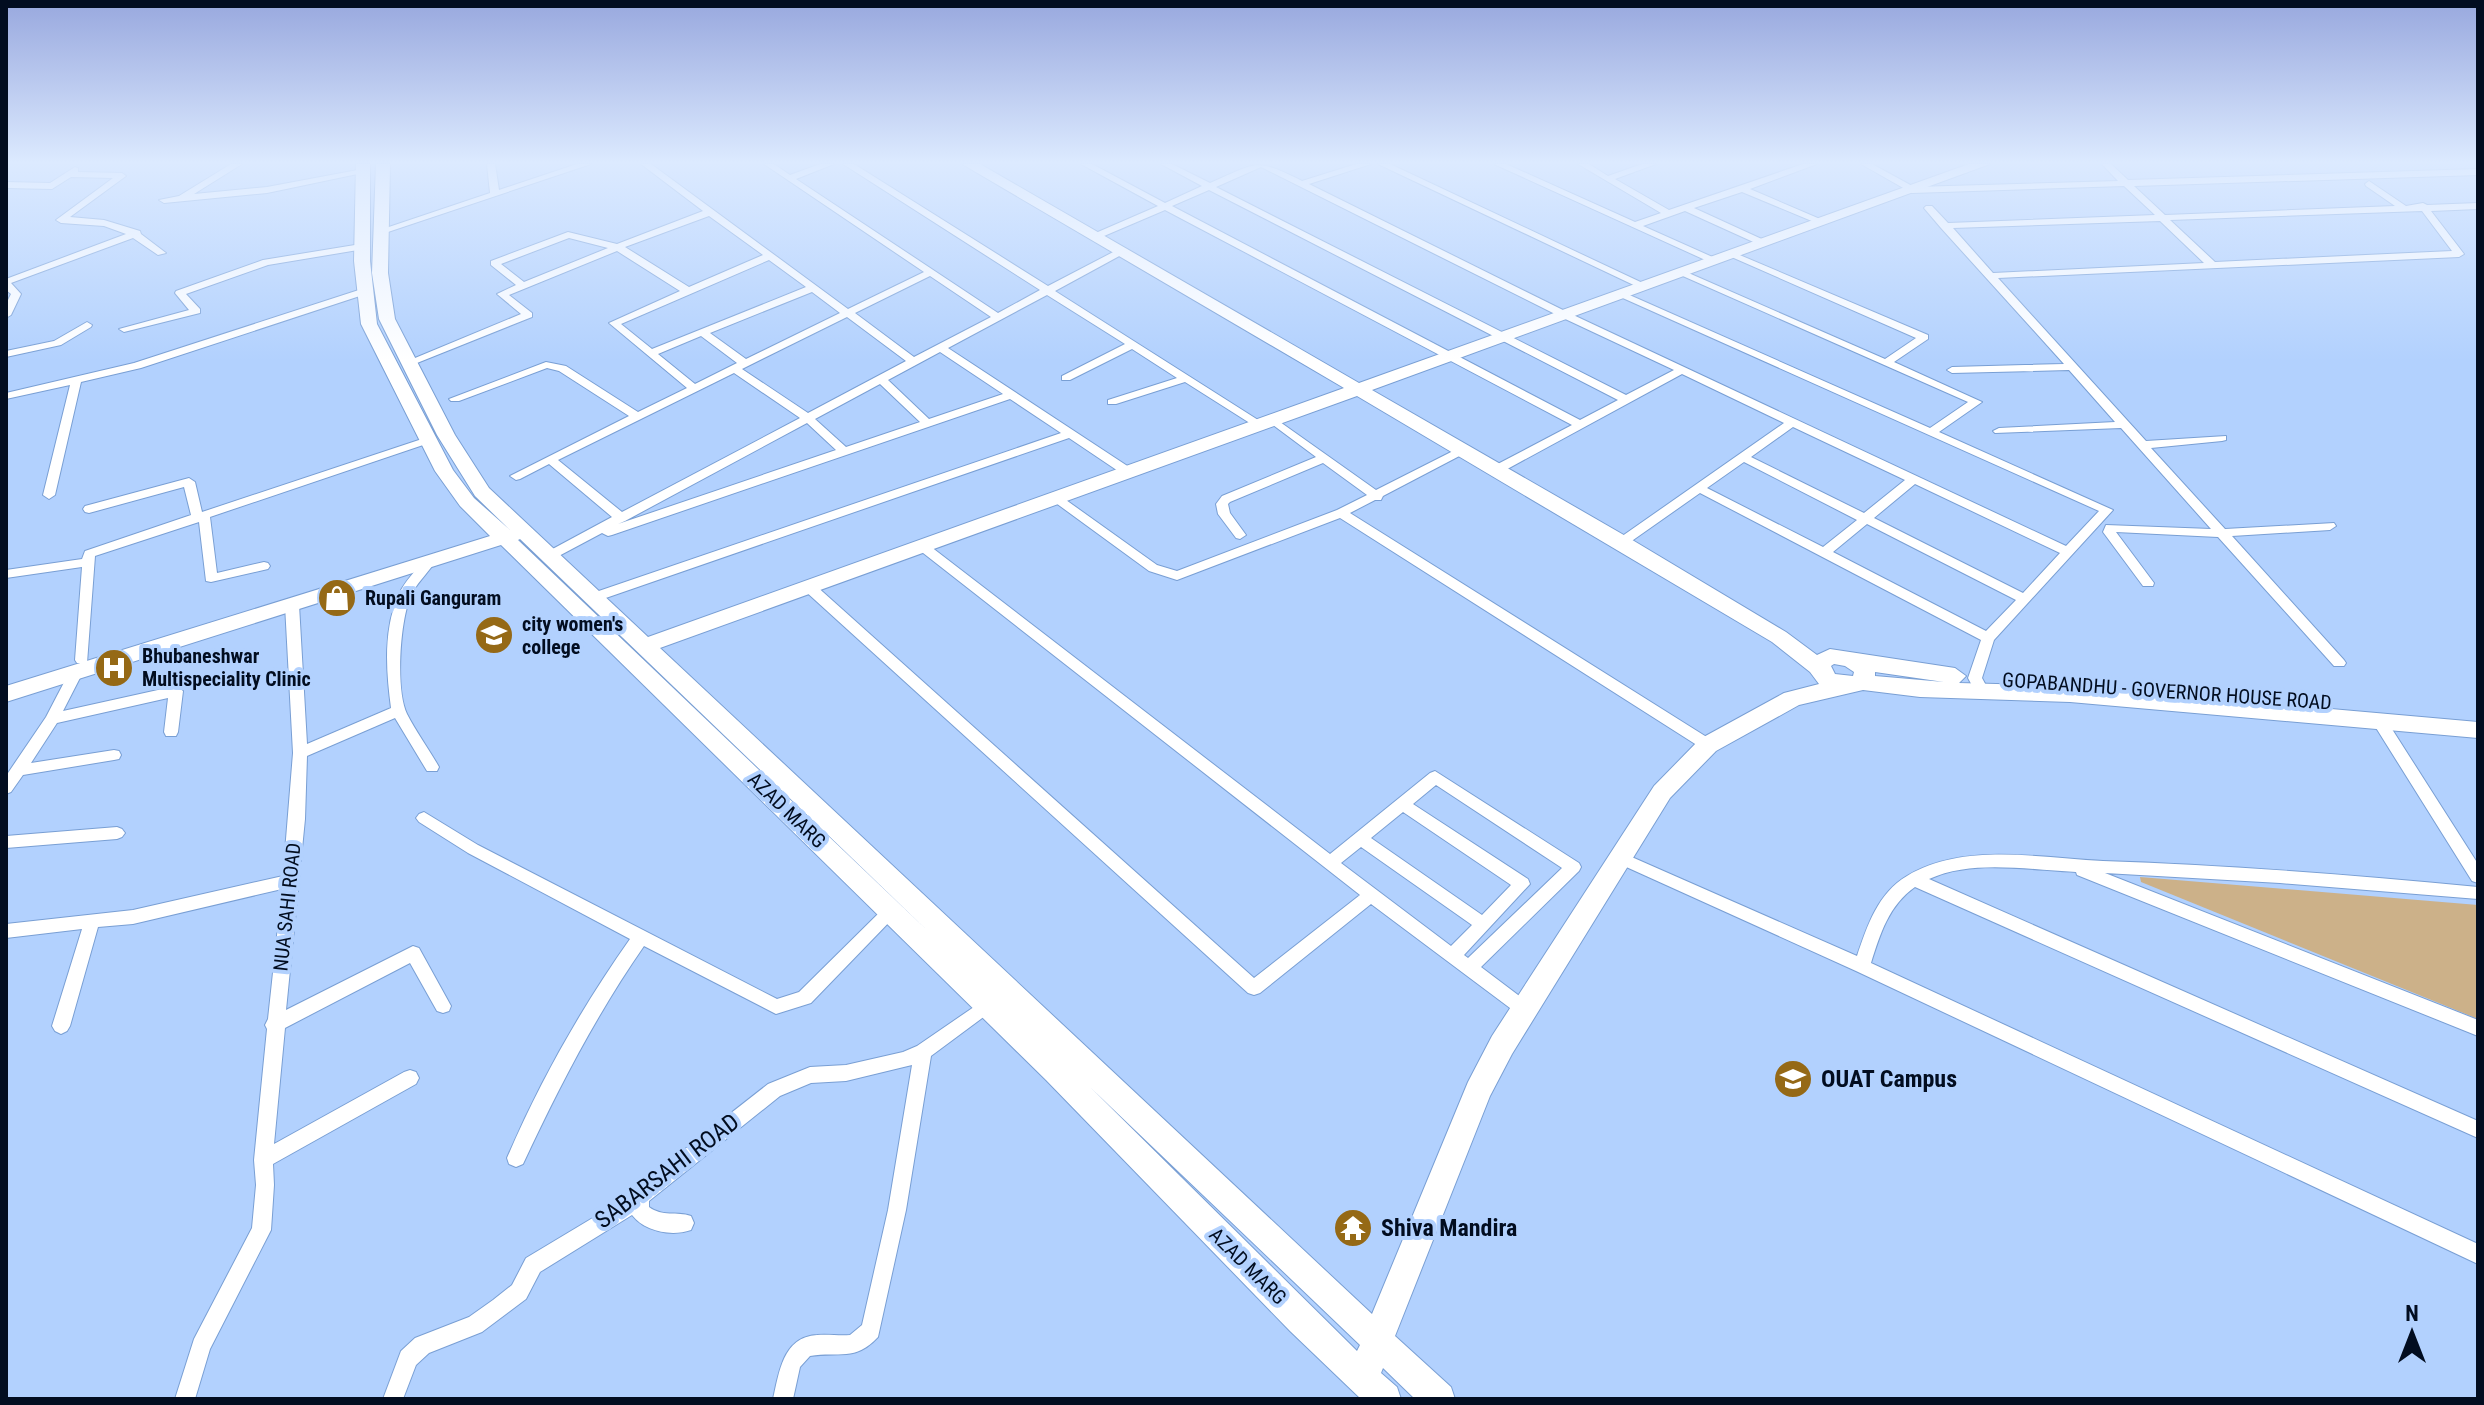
<svg xmlns="http://www.w3.org/2000/svg" width="2484" height="1405" viewBox="0 0 2484 1405" font-family="'Roboto Condensed',sans-serif">
  <rect width="100%" height="100%" fill="#b2d1fe"/>
  <!-- green -->
  <path fill="#ccb189" d="M2140,877L2478,905V1019L2141,882Z"/>
  <g fill="none" stroke-linecap="round" stroke-linejoin="round">
    <defs>
      <path id="street" d="M231,164H242L194,194L267,187L363,169L367,172L267,193L164,203L159,200L179,196Z
        M487,164H495L499,190L577,164H591L382,234L374,232L490,193Z
        M641,164H651L848,309L924,272L764,164H774L790,175L820,164H834L796,179L998,313L1040,290L843,164H854L1048,286L1117,250H1123V254L1055,291L1266,425L1264,427H1256L1185,382L1116,404H1108V400L1177,378L1132,349L1070,380H1062V376L1125,344L1047,295L948,348L1132,469V475H1124L1069,438L600,600H590L589,597L590,594L1061,433L1010,399L612,535L608,536L602,533L555,558H547L545,555L547,552L612,517L549,464L520,479L516,480L510,476L629,416L559,371L547,368L459,401H451L449,399L546,362L566,366L638,412L687,388L609,323L680,291L617,251L509,295L532,313V317L412,365H404L403,363L521,314L497,294L516,285L491,265V261L568,232L617,244L703,211ZM709,216L763,255L689,287L625,247ZM569,238L608,248L524,282L501,264ZM769,260L806,287L652,349L621,324ZM930,276L991,317L914,357L855,313ZM812,292L840,313L746,359L710,333ZM847,317L906,361L808,413L742,369ZM701,336L737,363L695,384L658,354ZM940,352L1003,394L929,419L888,380ZM734,373L800,418L622,512L558,460ZM880,384L920,422L846,447L815,419ZM807,423L836,450L618,524L625,521Z
        M1081,164H1092L1165,203L1202,186L1161,164H1172L1210,183C1257,163 1254,157 1302,181L1356,164H1371L1309,184L1569,313L2066,546L2099,511L1616,295L1625,293L1930,428L1968,402L1676,273L1684,271L1885,359L1916,338L1727,255L1735,253L1928,335V339L1894,362L1982,402L1939,432L2113,510L1994,640L1982,678L1989,691L1982,696L1977,695L1968,678L1981,640L1700,493L1626,545H1618L1616,542L1618,539L1784,423L1682,374L1500,473H1492V467L1572,425L1165,210L1097,239H1091V235L1158,206ZM1261,167L1561,317L1674,370L1626,395L1216,187ZM1209,190L1618,400L1580,420L1172,206ZM1793,427L1905,480L1864,513L1751,457ZM1744,462L1857,520L1823,547L1707,488ZM1915,484L2060,553L2023,593L1874,518ZM1867,524L2016,600L1986,631L1833,552Z
        M1378,164H1390L1649,286L1640,288Z
        M1494,164H1506L1635,222L1661,213L1578,164H1589L1608,176L1642,164H1656L1615,179L1669,210L1803,164H1817L1750,189L1827,222L1819,224L1742,192L1694,208L1766,241V245H1760L1685,211L1643,226L1717,259V263L1714,264Z
        M1861,164H1872L1914,187L2118,181L2102,164H2111L2128,180L2478,169V175L2134,186L2165,215L2395,206L2366,186L2365,184L2369,181L2406,206L2423,203L2427,205L2478,203V209L2431,211L2464,254L2459,257L1998,278L2146,441L2226,436V440L2222,441L2151,448L2225,529L2334,523L2336,526L2330,530L2232,536L2344,660L2346,663L2344,666H2334L2218,537L2116,532L2154,583L2153,586H2143L2103,532L2106,525L2211,529L2121,428L1995,433L1993,431L1999,428L2115,422L2069,370L1952,373L1947,370L1952,367L2064,364L1941,228L1924,208L1926,206H1932L1948,223L2155,215L2124,186L1912,193ZM2422,211L2452,251L2215,262L2170,220ZM2160,221L2204,263L1993,273L1953,228Z
        M75,167L78,168V172L122,173L126,176L70,217L104,220L140,231L141,234L166,253L158,255L133,238L11,283L21,294L11,315L6,318V304L11,294L6,290V279L126,234L104,226L61,223L56,220L113,178L71,177L52,189L6,188V182L50,183Z
        M361,244L364,245V249L268,265L186,294L200,309V313L124,332L119,329L189,310L175,293L176,291L263,260Z
        M365,288L369,289V293L141,368L81,382L55,495L49,499L43,495L70,385L6,399V393L134,363Z
        M87,322L92,325L91,327L61,345L6,357V351L54,341Z
        M1273,417L1376,490L1459,448H1467V452L1383,496L1381,500H1375L1350,513L1713,741L1715,745L1713,749H1703L1340,518L1177,580L1149,571L1049,498L1055,494L1059,495L1157,565L1177,571L1337,510L1367,495L1323,463L1230,502L1228,504L1230,513L1246,535L1240,539L1236,538L1218,514L1216,504L1222,496L1316,457L1269,422V418Z
        M428,437L432,438V442L210,517L217,573L264,562L268,563L270,566L268,569L211,582L206,581L199,522L95,556L87,663H77L75,660L82,567L6,578V570L82,559L85,551L191,515L184,487L89,513L85,512L83,509L85,506L189,478L195,482L202,512Z
        M922,542L926,543L1330,854L1430,773L1435,771L1579,863L1581,867L1579,871L1481,967L1530,1004L1532,1009L1530,1014L1524,1016L1518,1014L1371,904L1260,993L1254,995L1248,993L804,590L803,587L804,584H814L1254,978L1360,895L918,549L916,546L918,543ZM1436,785L1562,868L1468,958L1464,955L1530,884L1528,879L1413,804ZM1403,812L1511,885L1482,915L1371,838ZM1361,847L1472,925L1451,946L1341,863Z
        M430,557L436,561C429,571 420,580 413,591C400,614 395,689 407,714C416,732 429,749 439,767L437,771H427L395,718L307,756L305,819L286,1010L413,946L419,948L451,1006L449,1011L443,1013L437,1011L410,963L285,1028L274,1144L404,1072L410,1070L416,1072L419,1078L416,1084L273,1164L274,1185L271,1230L210,1349L195,1399H175L194,1339L252,1228L256,1185L254,1160L267,1029L265,1025L268,1019L282,889L133,924L98,927L70,1026L67,1031L61,1034L55,1031L52,1026L82,929L6,938V924L133,910L283,876L293,753L285,605L292,601L299,605L307,744L391,708C386,671 383,629 399,594C405,581 416,570 426,558Z
        M76,667L83,672L63,711L176,686L183,691L178,732L176,736H166L164,732L168,698L57,723L31,763L114,750L119,751L121,755L119,759L114,760L23,775L11,792L6,794V776L46,717L71,669Z
        M2378,714L2383,715L2478,864V883L2472,881L2373,723L2371,719Z
        M424,812L478,845L777,999L799,992L885,907L891,905L897,907L899,912L811,1003L776,1014L644,946C596,1015 558,1089 523,1164L516,1167L509,1164L507,1158C540,1081 582,1007 630,939L468,853L419,822L416,818L419,814Z
        M117,827L122,829L125,833L122,837L117,839L6,848V836Z
        M1618,851L1857,956C1867,926 1878,893 1907,876C1963,842 2041,858 2103,861C2228,865 2353,875 2478,887V899L2280,883L2105,873L2478,1020V1036L2077,875L2076,872C2029,870 1973,859 1929,879L2478,1121V1138L1915,887C1889,905 1880,934 1871,963L2478,1244V1264L1856,971L1613,861L1610,857L1613,853Z
        M987,998L993,1000L995,1005L993,1010L931,1056L906,1210L878,1337C855,1362 839,1351 810,1356L800,1367L793,1399H773C779,1372 783,1337 817,1335C829,1334 839,1336 850,1335L862,1325L888,1210L912,1065L846,1081L811,1083L780,1096L649,1201V1207C662,1217 677,1211 691,1216L694,1223L691,1230C671,1237 644,1231 632,1215L540,1272L526,1299L482,1332L429,1353L416,1365L403,1399H383L401,1351L415,1338L469,1317L493,1300L512,1285L526,1258L611,1207L768,1084L810,1067L846,1065L903,1052L917,1046Z"/>
      <path id="secondary" d="M356,164H370V261L377,324L453,470L474,498L510,530L475,496L437,435L379,319L372,273L376,164H390L388,273L395,319L455,435L489,488L648,637L1344,388L962,164H980L1359,383L1969,164H1990L1372,390L1629,538L1786,632L1817,655L1830,649L1955,668L1966,676L1959,683L2070,686L2478,722V738L2070,702L1920,697L1863,690L1799,705L1716,751L1670,798L1512,1054L1490,1096L1395,1336L1451,1387L1455,1399H1415L1383,1368L1381,1373L1397,1387L1401,1399H1361L1290,1331L1046,1080L501,545L6,702V686L490,536L460,506L435,471L361,324L354,261ZM1357,396L1772,642L1810,672L1819,684L1784,693L1700,739L1654,786L1492,1036L1468,1082L1372,1314L660,648ZM520,539L931,934L518,540ZM1834,664L1845,666L1854,672L1853,676L1835,674L1831,666ZM1875,672L1944,682L1875,676ZM1090,1087L1360,1345L1357,1351Z"/>
    </defs>
    <!-- street casing -->
    <use href="#street" stroke="#799fd4" stroke-width="2"/>
    <!-- secondary casing -->
    <use href="#secondary" stroke="#799fd4" stroke-width="2"/>
    <!-- street -->
    <use href="#street" fill="#fff" fill-rule="evenodd"/>
    <!-- secondary -->
    <use href="#secondary" fill="#fff" fill-rule="evenodd"/>
  </g>
  <!-- sky -->
  <linearGradient id="sky" x2="0" y2="1"><stop stop-color="#98a8de"/><stop offset="0.45" stop-color="#dceaff"/><stop offset="1" stop-color="#dceaff" stop-opacity="0"/></linearGradient>
  <rect width="2484" height="361" fill="url(#sky)"/>
  <!-- icons -->
  <defs>
    <symbol id="shop-disc" viewBox="-11 -11 22 22"><circle r="9.5" fill="#956916" stroke="#b2d1fe"/><path d="M-5-2.5h2.3a2.7 3.5 0 0 1 5.4 0H5L5.5 6h-11ZM-1.5-2.5h3a1.5 2.3 0 0 0-3 0Z" fill="#fff"/></symbol>
    <symbol id="university-disc" viewBox="-11 -11 22 22"><circle r="9.5" fill="#956916" stroke="#b2d1fe"/><path d="M0-5L7-2L0 1L-7-2ZM-4 1L0 2.5L4 1V4Q0 6-4 4Z" fill="#fff"/></symbol>
    <symbol id="hospital-disc" viewBox="-11 -11 22 22"><circle r="9.5" fill="#956916" stroke="#b2d1fe"/><path d="M-5-5h3v3.5h4V-5h3V5h-3V1.5h-4V5h-3Z" fill="#fff"/></symbol>
    <symbol id="temple-disc" viewBox="-11 -11 22 22"><circle r="9.5" fill="#956916" stroke="#b2d1fe"/><path d="M0-6L5-2H3V0L6.5 2.5H4V6H1.5V3h-3V6H-4V2.5H-6.5L-3 0V-2H-5Z" fill="#fff"/></symbol>
  </defs>
  <g fill-rule="evenodd">
    <use href="#shop-disc" x="315" y="576" width="44" height="44"/>
    <use href="#university-disc" x="472" y="613" width="44" height="44"/>
    <use href="#hospital-disc" x="92" y="646" width="44" height="44"/>
    <use href="#university-disc" x="1771" y="1057" width="44" height="44"/>
    <use href="#temple-disc" x="1331" y="1206" width="44" height="44"/>
  </g>
  <g text-anchor="middle" dominant-baseline="central" stroke-width="8" stroke-linejoin="round" paint-order="stroke">
    <!-- poi labels -->
    <g font-size="20" font-weight="bold" fill="#020d20" stroke="#b2d1fe" text-anchor="start">
      <text x="365" y="598">Rupali Ganguram</text>
      <text x="522" y="624">city women's<tspan x="522" dy="23">college</tspan></text>
      <text x="142" y="656">Bhubaneshwar<tspan x="142" dy="23">Multispeciality Clinic</tspan></text>
    </g>
    <!-- street labels -->
    <g font-size="20" fill="#020d20" stroke="#b2d1fe">
      <text transform="translate(2167 691) rotate(4)">GOPABANDHU - GOVERNOR HOUSE ROAD</text>
      <text transform="translate(787 810) rotate(44)">AZAD MARG</text>
      <text transform="translate(287 907) rotate(-84)">NUA SAHI ROAD</text>
      <text transform="translate(1248 1266) rotate(45)">AZAD MARG</text>
    </g>
    <!-- near-poi labels -->
    <g font-size="24" font-weight="bold" fill="#020d20" stroke="#b2d1fe" text-anchor="start">
      <text x="1821" y="1079">OUAT Campus</text>
      <text x="1381" y="1228">Shiva Mandira</text>
    </g>
    <!-- near-street labels -->
    <g font-size="24" fill="#020d20" stroke="#b2d1fe">
      <text transform="translate(667 1171) rotate(-37)">SABARSAHI ROAD</text>
    </g>
  </g>
  <!-- border -->
  <rect width="2484" height="1405" fill="none" stroke="#020d20" stroke-width="16"/>
  <!-- north arrow -->
  <g transform="translate(2412 1333)" stroke="#b2d1fe" stroke-width="6" paint-order="stroke">
  <path d="M0-6L14 30L0 20L-14 30Z" fill="#020d20"/>
  <text y="-12" font-size="22" font-weight="bold" text-anchor="middle" fill="#020d20">N</text>
  </g>
</svg>
